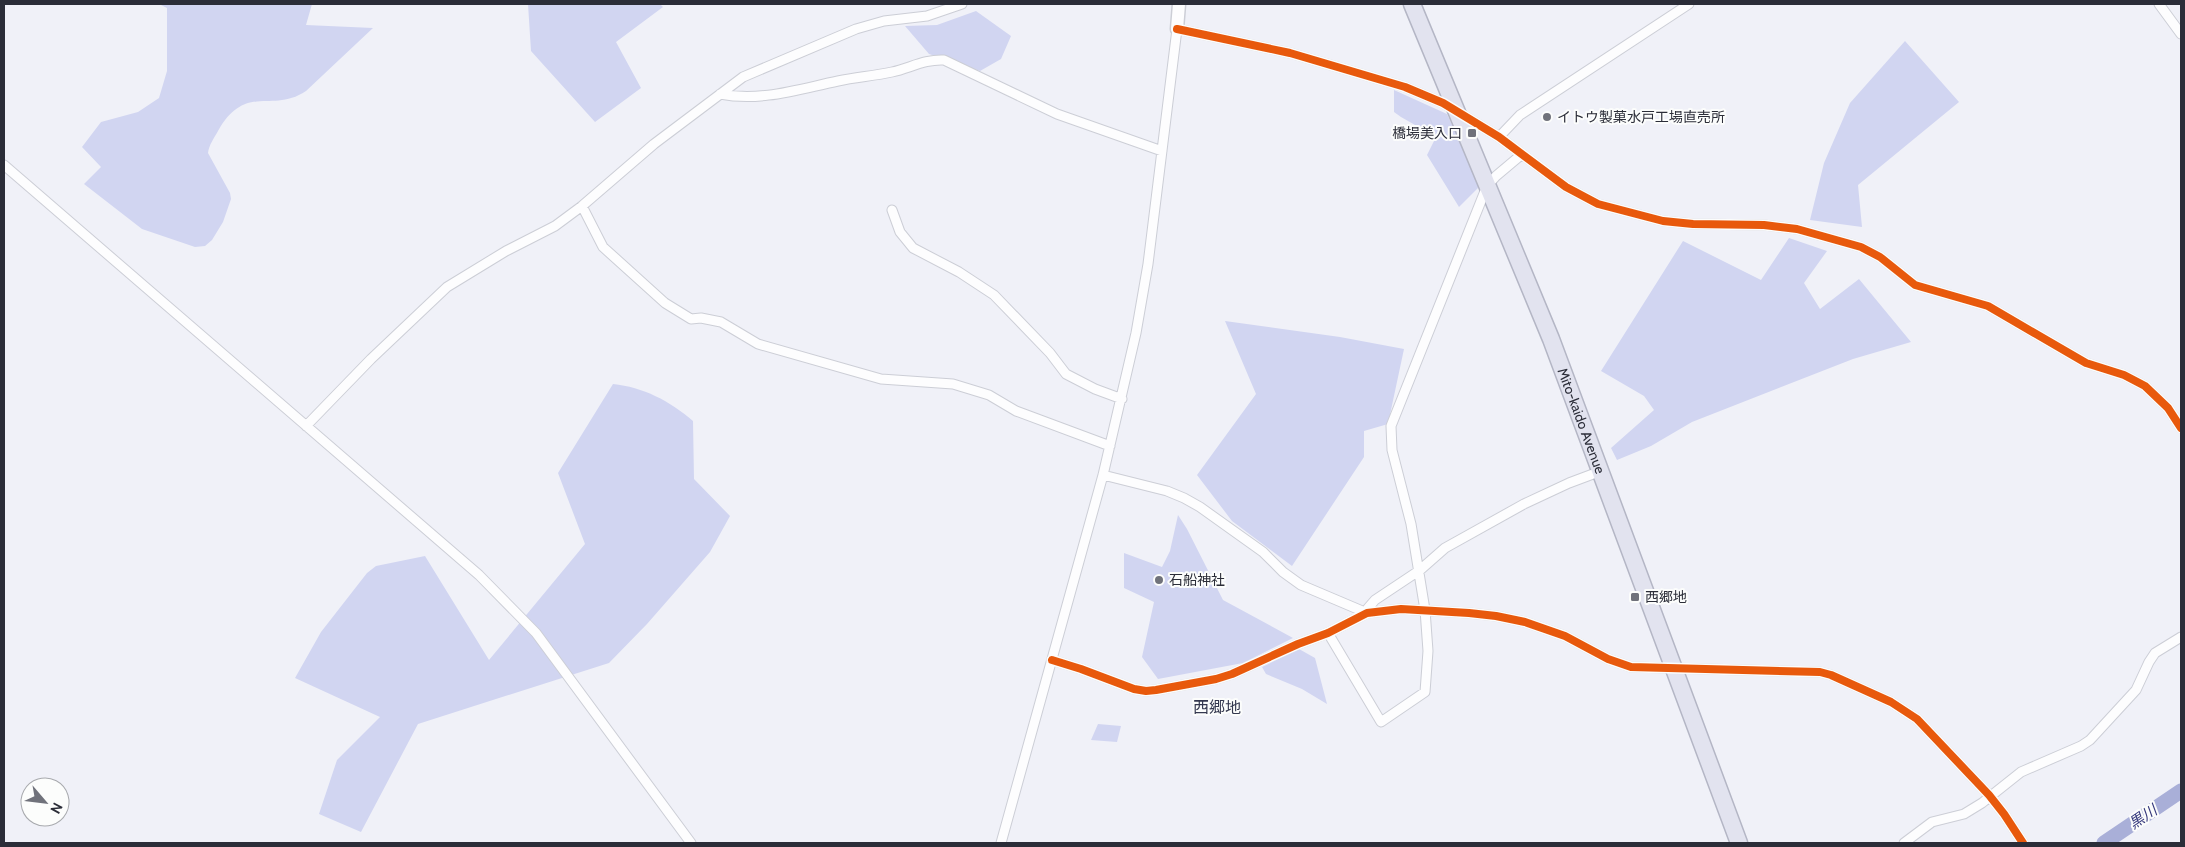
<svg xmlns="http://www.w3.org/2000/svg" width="2185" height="847" viewBox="0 0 2185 847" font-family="Cabin,'Noto Sans JP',sans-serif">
  <rect width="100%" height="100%" fill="#f0f1f8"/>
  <!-- green -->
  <path fill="#d1d5f1" d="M159,4H312L306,25L373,28L306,91C272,114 246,82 218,131C214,138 209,145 208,153L230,193L231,199L223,222L212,240L205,246L195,247L142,229L84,184L101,167L82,147L101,122L138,112L159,98L167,71V8Z
    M528,4H660L663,7L616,42L641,88L595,122L531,51Z
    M976,11L1011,36L1001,59L980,71L929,54L905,26L937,25Z
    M1905,41L1959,102L1858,185L1862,227L1810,220L1824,163L1850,103Z
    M1394,90L1447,114L1480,186L1459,207L1427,155L1436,137L1401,117L1394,112Z
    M1789,238L1827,251L1804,283L1820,309L1859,279L1911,342L1853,359L1692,422L1651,446L1617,460L1611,448L1654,410L1644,396L1601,371L1683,241L1761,280Z
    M1225,321L1340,337L1404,349L1388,424L1364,431V457L1292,566L1232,521L1197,475L1256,394Z
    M613,384C643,387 670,401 693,421L694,479L730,516L710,552L647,624L609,663L418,724L361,832L319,814L337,760L380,717L295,678L321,632L367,573L376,566L425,556L489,660L585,544L558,473Z
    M1178,515L1187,529L1223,600L1293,638L1243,663L1158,679L1142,657L1154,602L1124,588V553L1162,567L1170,551Z
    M1299,649L1315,658L1327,704L1302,689L1266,674L1262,667Z
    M1098,724L1121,726L1117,742L1091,740Z"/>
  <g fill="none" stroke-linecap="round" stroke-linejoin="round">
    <!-- river -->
    <path stroke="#a9afd8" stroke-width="15" d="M2104,843L2181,791"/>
    <defs>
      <path id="street" d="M2159,4L2181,34
        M720,94C761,102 799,89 838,81C856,77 874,76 892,72C910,68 925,59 944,60L1057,114L1162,151
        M1499,137L1520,115L1689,4
        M4,165L479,575L536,633L691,843
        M582,206L603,247L665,303L691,319L701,318L721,322L758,344L881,379L953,384L989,395L1016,411L1110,446
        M892,210L900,232L913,248L959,272L994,295L1050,353L1066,374L1095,389L1122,399
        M306,426L371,359L447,287L506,251L555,226L582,206L654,144L743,77L856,29L884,21L927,16L962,4
        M1103,475L1167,491L1184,498L1200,507L1263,552L1283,572L1301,585L1367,613L1368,608L1375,600L1420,570L1445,548L1524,504L1569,483L1601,471
        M1328,633L1381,722L1425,692L1428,651L1425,610L1411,524L1392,450L1391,426L1487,186L1496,176L1521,155
        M1052,660L1081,669L1134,689L1146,691L1156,690L1216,679L1232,674L1298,644L1328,633L1367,613L1401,609L1469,613L1496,616L1525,622L1565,636L1608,659L1631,667L1820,672L1831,675L1891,702L1917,719L1989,795L2004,814L2023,843
        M1001,843L1103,475L1136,333L1148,264L1177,29L1290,53L1405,87L1443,103L1499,137L1566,187L1598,204L1663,221L1693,224L1764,225L1797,229L1861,247L1880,257L1915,285L1988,306L2086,363L2124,375L2145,386L2168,408L2181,428
        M1904,843L1932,822L1964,814L1982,803L2021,772L2081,746L2090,740L2136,690L2149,662L2155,653L2181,637"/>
      <path id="secondary" d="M1177,29L1179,4"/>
      <g id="highway">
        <path id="s1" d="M1412,4L1551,339L1739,843"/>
      </g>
    </defs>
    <!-- street casing -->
    <use href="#street" stroke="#ccced6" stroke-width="11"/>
    <!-- secondary casing -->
    <use href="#secondary" stroke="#ccced6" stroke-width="15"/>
    <!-- highway casing -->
    <use href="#highway" stroke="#b4b6c5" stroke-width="19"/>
    <!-- street -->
    <use href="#street" stroke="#fdfdfe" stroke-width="9"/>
    <!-- secondary -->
    <use href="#secondary" stroke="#fdfdfe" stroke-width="12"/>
    <!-- highway -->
    <use href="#highway" stroke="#e2e3ef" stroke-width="16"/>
    <defs>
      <path id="cycleway" d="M1177,29L1290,53L1405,87L1443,103L1499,137L1566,187L1598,204L1663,221L1693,224L1764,225L1797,229L1861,247L1880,257L1915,285L1988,306L2086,363L2124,375L2145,386L2168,408L2181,428
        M1052,660L1081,669L1134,689L1146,691L1156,690L1216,679L1232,674L1298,644L1328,633L1367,613L1401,609L1469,613L1496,616L1525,622L1565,636L1608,659L1631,667L1820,672L1831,675L1891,702L1917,719L1989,795L2004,814L2023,843"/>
    </defs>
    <!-- cycleway casing -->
    <use href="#cycleway" stroke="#fcfdfc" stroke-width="11"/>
    <!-- cycleway -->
    <use href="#cycleway" stroke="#e8590c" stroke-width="8"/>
  </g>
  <!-- markers -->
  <g fill="#70727b" stroke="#fcfdfc" stroke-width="2">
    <circle cx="1547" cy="117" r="5"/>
    <rect x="1467" y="128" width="10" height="10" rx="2.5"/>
    <circle cx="1159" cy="580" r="5"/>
    <rect x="1630" y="592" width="10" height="10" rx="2.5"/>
  </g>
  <g text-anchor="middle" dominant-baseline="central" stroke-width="4" stroke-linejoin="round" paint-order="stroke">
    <!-- poi labels -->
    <g font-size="14" fill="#2b2d38" stroke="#fcfdfc" text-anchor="start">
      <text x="1557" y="117">イトウ製菓水戸工場直売所</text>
      <text x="1462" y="133" text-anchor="end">橋場美入口</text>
      <text x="1169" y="580">石船神社</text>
      <text x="1645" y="597">西郷地</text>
    </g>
    <!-- street labels -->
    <g font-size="14" fill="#2b2d38" stroke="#fcfdfc">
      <text stroke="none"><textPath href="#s1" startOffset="450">Mito-kaido Avenue</textPath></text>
    </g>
    <!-- water labels -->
    <g font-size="15" font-style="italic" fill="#35387c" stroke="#fcfdfc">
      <text transform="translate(2143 817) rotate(-34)">黒川</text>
    </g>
    <!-- quarter labels -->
    <g font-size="16" fill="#34384f" stroke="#fcfdfc">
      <text x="1217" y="707">西郷地</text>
    </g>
  </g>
  <!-- border -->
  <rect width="2185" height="847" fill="none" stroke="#2b2d38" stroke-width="10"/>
  <!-- north arrow -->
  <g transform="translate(45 802) rotate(118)"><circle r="24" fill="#fcfdfc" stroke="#a8aaae"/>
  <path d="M0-4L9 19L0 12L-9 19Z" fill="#70727b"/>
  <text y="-8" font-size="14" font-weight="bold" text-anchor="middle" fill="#2b2d38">N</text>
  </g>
</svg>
